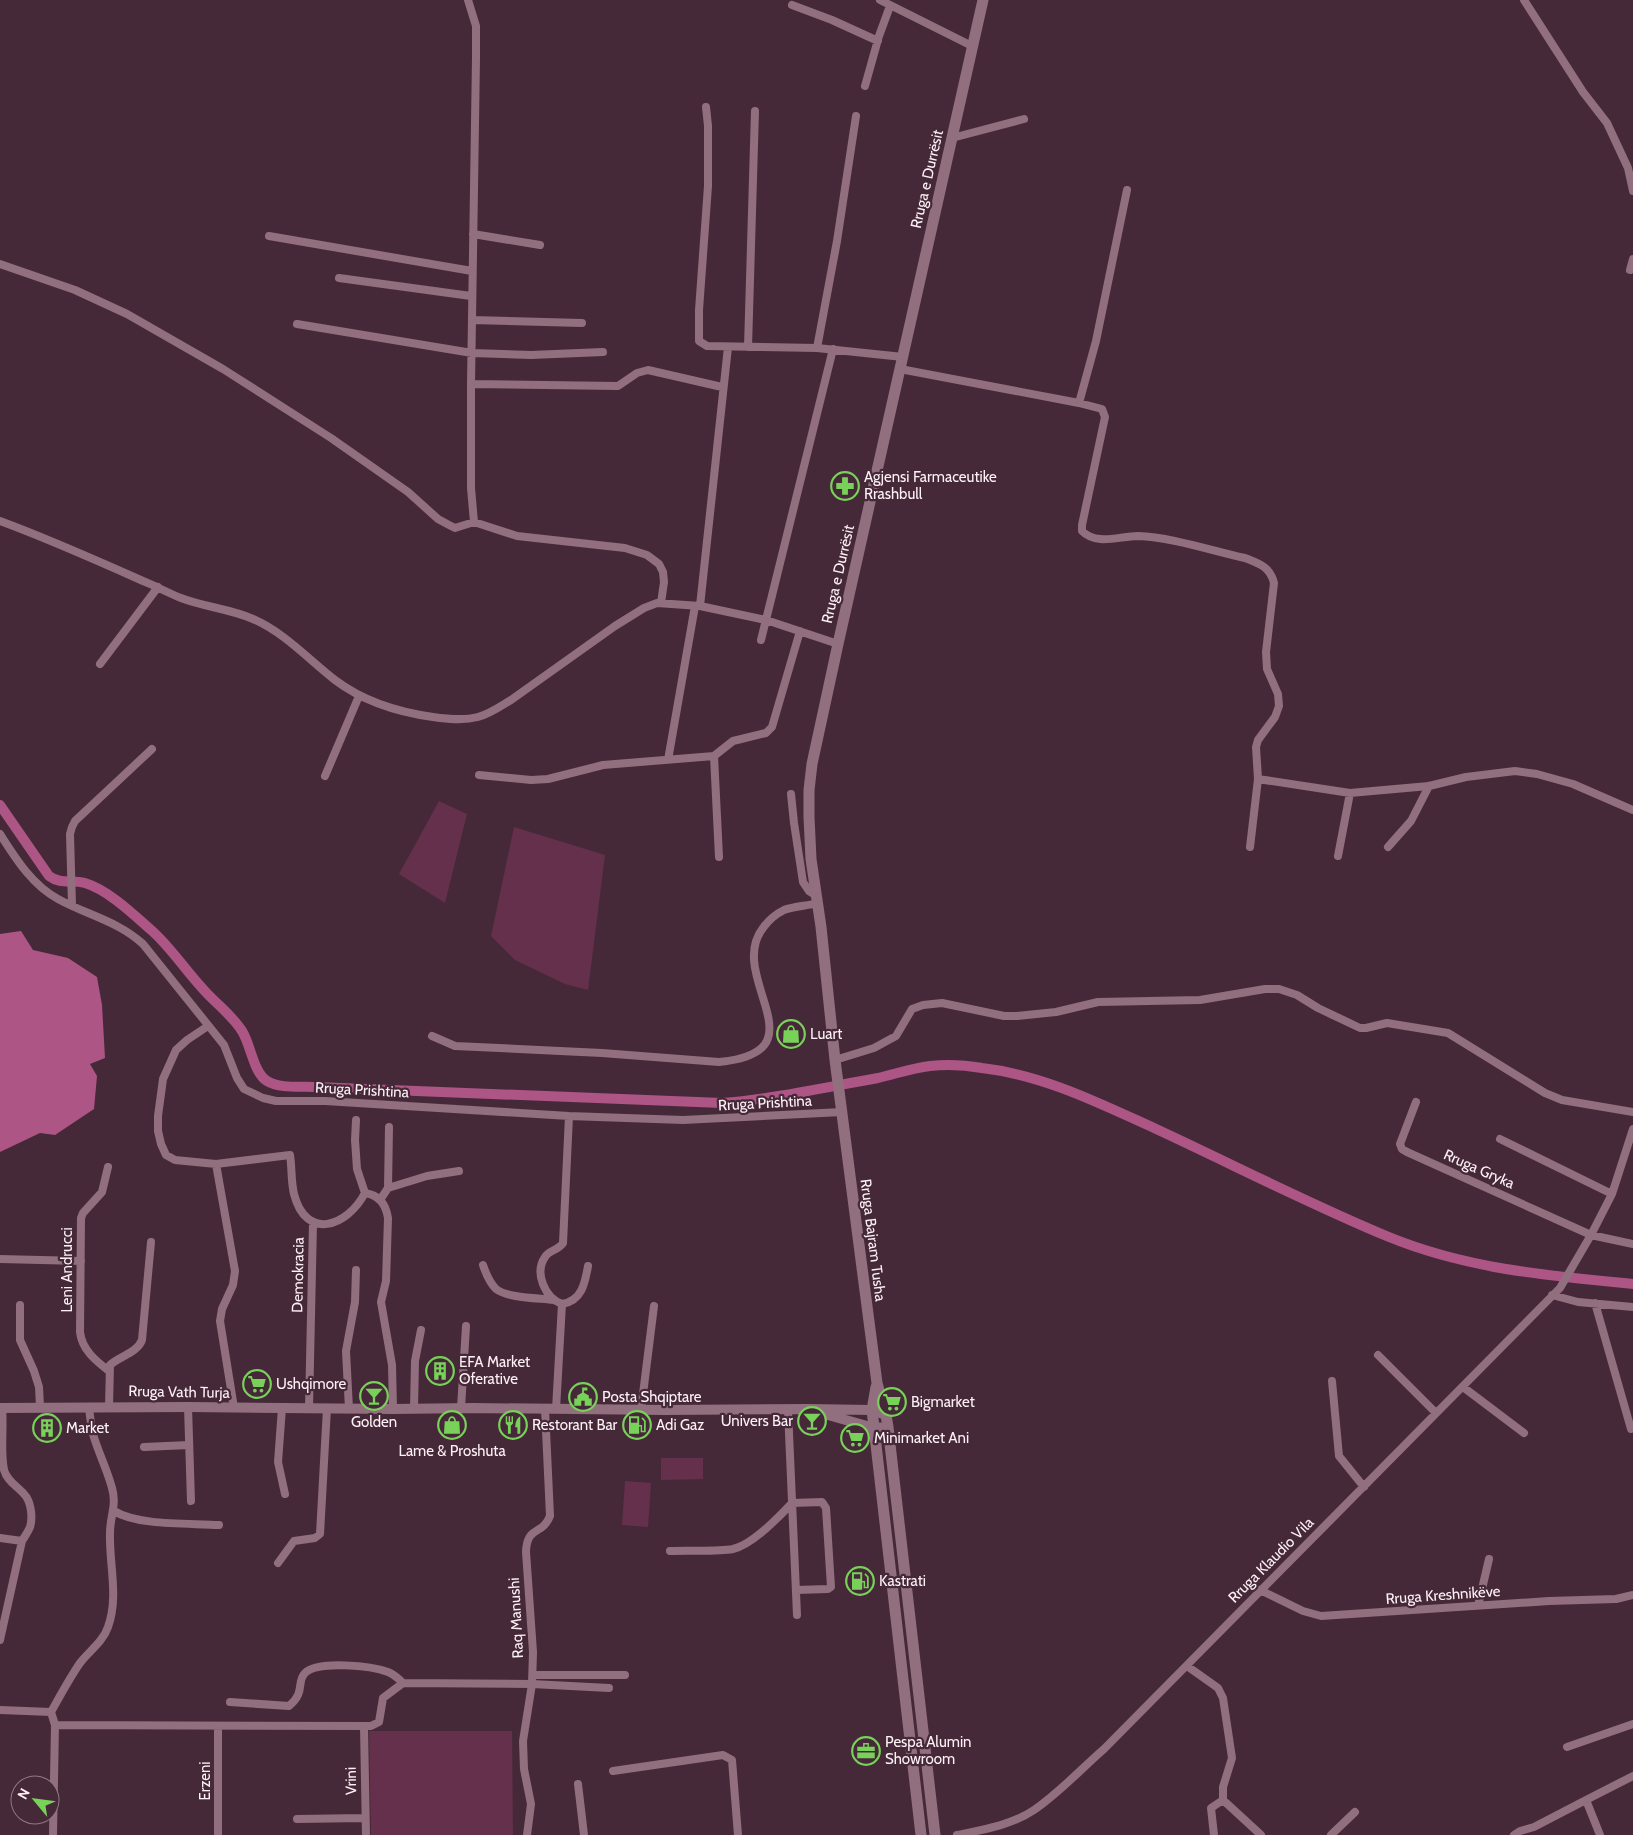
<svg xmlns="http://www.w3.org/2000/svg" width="1633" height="1835" viewBox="0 0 1633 1835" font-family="Cabin,sans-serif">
  <rect width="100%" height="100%" fill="#462938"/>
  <!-- green -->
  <path fill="#64304c" d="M439,801L467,814L445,903L399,874Z
    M514,827L605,855L588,990L565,984L515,960L491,936Z
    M661,1458H703V1479L661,1480Z
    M625,1481L651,1483L648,1527L622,1525Z
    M369,1731H512L513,1835H371Z"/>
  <!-- water -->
  <path fill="#ad5585" d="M21,931L33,950L68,958L97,977L102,1005L105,1058L90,1064L97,1076L94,1109L55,1135L40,1133L0,1152V934Z"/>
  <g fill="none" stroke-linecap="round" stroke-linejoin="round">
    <!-- canal -->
    <path stroke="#ad5585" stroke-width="10" d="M0,805L49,876C61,885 72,879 85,883C108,890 132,913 150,929C170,946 185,970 203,989C215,1003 232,1015 242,1031C251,1045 253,1072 267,1081C280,1089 301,1086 316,1087L722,1103C774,1099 826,1087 878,1078C895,1074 913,1068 930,1066C947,1064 965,1065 982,1068C1043,1075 1099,1103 1154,1128C1232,1164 1309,1204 1389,1237C1467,1269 1550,1276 1633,1284"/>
    <!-- minor -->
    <path stroke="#916f7f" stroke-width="8" d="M468,0L476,26V58L471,384V488L474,522
      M880,0L972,46
      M1524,0L1583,92L1607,123L1628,168L1633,191
      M792,5L832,20L878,41
      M865,86L879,36L890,6
      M706,107L708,126V186L699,310V341L707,346L817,348L903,357
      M952,138L1024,119
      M473,234L540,245
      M269,236L472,271
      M0,264L75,290L127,314L223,369L331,438L408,492L438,519L449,525L455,528L474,522L517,536L625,548L647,555L659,564L663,572L664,582L661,603
      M1630,270L1633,259
      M339,278L471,296
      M472,320L582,323
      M297,324L472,353L531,355L603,352
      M748,347L755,111
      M817,348L837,241L856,116
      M900,369L1079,403L1102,409L1105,417L1082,525V531C1097,546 1119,536 1138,536C1171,537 1213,551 1245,558C1260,564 1270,567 1274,583L1266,652L1267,669L1278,694L1279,706L1275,717L1258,740L1256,747L1258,779L1250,847
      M471,384L618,386L637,373L648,370L722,387
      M1079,403L1096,341L1127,190
      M0,521C49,539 96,560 143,581C156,586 168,593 181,598C204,607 231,609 253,619C285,633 308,659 335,680C364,702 397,712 433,717C447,719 463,721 478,717C490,714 501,706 511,700L615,626L644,608L657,603L700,606L766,620L838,644
      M700,606L728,347
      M761,640L833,349
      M100,664L158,587
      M714,756L719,857
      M668,760L695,606
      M479,775L531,780L548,779L603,765L714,756L733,741L766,733L772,727L800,631
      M325,776L359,696
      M1258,779L1350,793L1429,786L1466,777L1515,771L1537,774L1573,784L1633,810
      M791,794L794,823L803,882L809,891L817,896
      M0,834C16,859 32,885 58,899C87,915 118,921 143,944L224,1045L237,1078L244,1089L263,1098L276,1101H325L569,1116L683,1120L842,1112
      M1388,847L1411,821L1429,786
      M1338,856L1350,793
      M72,905L70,834L72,827L75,821L152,749
      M208,1026L187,1040L176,1050L163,1079L158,1116V1131L161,1144L166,1155L175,1160L216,1164L290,1155C292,1168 291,1182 294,1194C306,1241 347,1227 365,1193L357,1169L355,1140L356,1120
      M432,1036L455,1046L602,1053L719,1062C825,1052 725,977 763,928C768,921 776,914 784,910C794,906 807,906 818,903
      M835,1060L874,1048L896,1036L912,1009L923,1005L942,1003L1004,1016H1017L1056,1012L1098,1002L1200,1000L1265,989H1279L1297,995L1318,1008L1360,1028H1366L1387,1023L1448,1033L1545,1093L1562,1100L1633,1112
      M1416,1102L1400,1144L1402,1149L1407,1152L1591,1235L1633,1244
      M569,1116L563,1243C559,1250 549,1250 545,1257C534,1273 545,1298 562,1304C582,1301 585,1283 588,1266
      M1500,1139L1612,1194
      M216,1164L235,1271L233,1285L222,1309L220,1321L234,1408
      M108,1167L102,1192L83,1213L81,1218L80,1332C82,1350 96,1361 109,1371
      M388,1188L427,1176L459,1171
      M365,1193C379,1195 386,1205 388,1218L386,1281L381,1302L392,1365L393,1409
      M380,1200L388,1188L389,1127
      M0,1259L81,1261
      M483,1265C486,1274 489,1282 496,1289C507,1298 539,1298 554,1300
      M1552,1295L1578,1302L1633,1307
      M1595,1303L1631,1429
      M20,1305V1340L34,1371L39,1387L40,1407
      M1378,1355L1436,1413
      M1332,1381L1339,1456L1364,1487
      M1463,1387L1524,1433
      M109,1407L110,1365C120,1356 137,1353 142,1340L151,1242
      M188,1407L191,1501
      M282,1408L278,1462L285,1494
      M309,1408L313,1223
      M461,1408L466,1326
      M349,1409L346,1351L355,1302L356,1270
      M414,1409L415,1361L421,1330
      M556,1409L562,1304
      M641,1410L654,1306
      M788,1410L797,1615
      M144,1447L189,1445
      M114,1511C138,1526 190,1523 219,1525
      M0,1538L22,1541
      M670,1551C688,1550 717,1552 733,1549C752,1545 779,1517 792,1503L822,1502L826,1508L831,1587L828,1589L796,1590
      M278,1563L294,1541L315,1538L320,1534L327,1408
      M1260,1590L1303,1611L1321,1616L1549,1601L1616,1599L1633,1595
      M1478,1606L1489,1559
      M0,1640L22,1541C25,1536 28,1532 30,1527C33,1517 31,1501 24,1494C17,1486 7,1481 4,1470C0,1449 4,1429 2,1408
      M1187,1666L1218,1688L1223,1698L1232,1758L1223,1787V1800L1261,1835
      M533,1675H625
      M230,1702L289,1706C306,1692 296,1682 305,1673C318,1660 372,1666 388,1672C393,1674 399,1679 403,1683L532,1684L609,1688
      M0,1710L51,1712
      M55,1725L371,1726L379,1722L383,1698L403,1683
      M218,1726V1835
      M364,1726L366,1835
      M1567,1747L1633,1724
      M613,1771L723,1755L732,1760L738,1835
      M578,1784L584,1835
      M297,1819L365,1818
      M53,1835L55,1725L51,1712C60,1696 69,1679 80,1663C89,1651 103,1642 108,1627C119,1597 109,1564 110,1533C110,1516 117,1505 112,1488C107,1469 98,1452 93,1434C91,1425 90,1416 89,1408
      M527,1835L531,1804L524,1769L523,1741L532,1684L533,1652L526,1552C527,1525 542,1536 550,1516L545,1409
      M957,1835C982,1830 1012,1825 1034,1810C1059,1793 1081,1769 1104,1749L1560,1288L1591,1235L1612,1194L1633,1129
      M1214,1835L1211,1808L1223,1800
      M1331,1835L1355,1812
      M1514,1835L1520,1831L1534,1827L1586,1800
      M1600,1835L1586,1800L1633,1776"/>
    <!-- tertiary -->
    <path stroke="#916f7f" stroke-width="10" d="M0,1408L188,1407L393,1409L474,1408L665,1410L808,1409L872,1410L886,1415
      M821,1413L874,1428L888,1427"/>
    <!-- secondary -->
    <path stroke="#916f7f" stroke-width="11" d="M876,1387L872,1410L921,1835
      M935,1835L888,1427L886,1415L877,1383L835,1060L821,927L811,859L809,817V790L812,764L838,644L983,0"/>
  </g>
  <!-- icons -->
  <defs>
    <symbol id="pharmacy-ring" viewBox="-11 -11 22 22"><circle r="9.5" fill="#462938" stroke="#78d259" stroke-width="1.5"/><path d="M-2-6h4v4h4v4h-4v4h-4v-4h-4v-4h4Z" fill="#78d259"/></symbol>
    <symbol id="shop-ring" viewBox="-11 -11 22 22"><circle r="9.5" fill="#462938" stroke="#78d259" stroke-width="1.5"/><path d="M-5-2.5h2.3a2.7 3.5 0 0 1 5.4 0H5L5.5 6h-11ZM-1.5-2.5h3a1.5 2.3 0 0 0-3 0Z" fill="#78d259"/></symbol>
    <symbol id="building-ring" viewBox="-11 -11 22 22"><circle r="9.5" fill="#462938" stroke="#78d259" stroke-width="1.5"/><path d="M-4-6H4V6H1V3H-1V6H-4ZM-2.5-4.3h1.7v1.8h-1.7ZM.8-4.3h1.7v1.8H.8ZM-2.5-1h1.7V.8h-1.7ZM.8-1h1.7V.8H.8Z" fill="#78d259"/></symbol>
    <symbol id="supermarket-ring" viewBox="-11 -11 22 22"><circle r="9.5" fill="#462938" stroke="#78d259" stroke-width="1.5"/><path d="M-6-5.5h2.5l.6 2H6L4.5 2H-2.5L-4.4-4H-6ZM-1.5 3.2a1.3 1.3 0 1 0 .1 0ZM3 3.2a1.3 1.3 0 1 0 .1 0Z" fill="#78d259"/></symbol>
    <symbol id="bar-ring" viewBox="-11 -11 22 22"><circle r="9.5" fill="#462938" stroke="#78d259" stroke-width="1.5"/><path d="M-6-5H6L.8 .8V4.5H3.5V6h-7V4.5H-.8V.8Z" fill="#78d259"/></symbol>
    <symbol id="civic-ring" viewBox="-11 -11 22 22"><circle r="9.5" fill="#462938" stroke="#78d259" stroke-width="1.5"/><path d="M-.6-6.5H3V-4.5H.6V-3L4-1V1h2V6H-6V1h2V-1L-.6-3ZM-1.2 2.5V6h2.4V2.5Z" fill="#78d259"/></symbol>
    <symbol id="restaurant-ring" viewBox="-11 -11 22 22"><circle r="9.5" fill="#462938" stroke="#78d259" stroke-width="1.5"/><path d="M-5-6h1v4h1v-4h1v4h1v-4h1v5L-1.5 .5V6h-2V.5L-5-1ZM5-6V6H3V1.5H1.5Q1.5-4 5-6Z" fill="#78d259"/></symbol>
    <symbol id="fuel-ring" viewBox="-11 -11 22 22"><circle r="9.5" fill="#462938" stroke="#78d259" stroke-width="1.5"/><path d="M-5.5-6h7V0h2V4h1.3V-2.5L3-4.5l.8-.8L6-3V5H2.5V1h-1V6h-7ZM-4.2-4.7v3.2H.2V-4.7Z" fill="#78d259"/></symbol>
    <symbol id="office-ring" viewBox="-11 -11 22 22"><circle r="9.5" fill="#462938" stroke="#78d259" stroke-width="1.5"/><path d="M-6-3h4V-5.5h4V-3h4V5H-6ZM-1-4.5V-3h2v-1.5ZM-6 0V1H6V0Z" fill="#78d259"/></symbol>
  </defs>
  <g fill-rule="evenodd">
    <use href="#pharmacy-ring" x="829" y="470" width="32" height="32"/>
    <use href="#shop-ring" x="775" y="1018" width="32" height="32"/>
    <use href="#building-ring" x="424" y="1355" width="32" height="32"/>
    <use href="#supermarket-ring" x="241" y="1368" width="32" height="32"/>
    <use href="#bar-ring" x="358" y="1380" width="32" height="32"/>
    <use href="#civic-ring" x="567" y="1381" width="32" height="32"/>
    <use href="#supermarket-ring" x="876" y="1386" width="32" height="32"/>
    <use href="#bar-ring" x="796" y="1405" width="32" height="32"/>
    <use href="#shop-ring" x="436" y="1409" width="32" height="32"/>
    <use href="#restaurant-ring" x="497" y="1409" width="32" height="32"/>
    <use href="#fuel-ring" x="621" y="1409" width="32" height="32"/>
    <use href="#building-ring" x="31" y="1412" width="32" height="32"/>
    <use href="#supermarket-ring" x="839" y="1422" width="32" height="32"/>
    <use href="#fuel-ring" x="844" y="1565" width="32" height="32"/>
    <use href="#office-ring" x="850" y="1735" width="32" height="32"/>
  </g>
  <g text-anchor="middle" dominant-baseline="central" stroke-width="4.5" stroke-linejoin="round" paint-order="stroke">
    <!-- street labels -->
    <g font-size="15" fill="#fdf1f6" stroke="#462938">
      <text transform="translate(927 179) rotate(-77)">Rruga e Durrësit</text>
      <text transform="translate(838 574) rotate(-77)">Rruga e Durrësit</text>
      <text transform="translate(362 1090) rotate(3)">Rruga Prishtina</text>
      <text transform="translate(765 1103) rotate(-3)">Rruga Prishtina</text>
      <text transform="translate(1479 1169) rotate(24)">Rruga Gryka</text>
      <text transform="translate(873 1240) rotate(83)">Rruga Bajram Tusha</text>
      <text transform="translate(67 1270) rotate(-90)">Leni Andrucci</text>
      <text transform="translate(298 1275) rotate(-89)">Demokracia</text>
      <text transform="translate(179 1392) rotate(1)">Rruga Vath Turja</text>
      <text transform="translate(1271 1560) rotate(-45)">Rruga Klaudio Vila</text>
      <text transform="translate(1443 1595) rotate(-4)">Rruga Kreshnikëve</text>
      <text transform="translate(516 1618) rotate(-93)">Raq Manushi</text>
      <text transform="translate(205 1781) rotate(-90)">Erzeni</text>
      <text transform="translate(351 1781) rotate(-91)">Vrini</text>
    </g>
    <!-- poi labels -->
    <g font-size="15" fill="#fdf1f6" stroke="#462938" text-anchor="start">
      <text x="864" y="477">Agjensi Farmaceutike<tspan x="864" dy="17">Rrashbull</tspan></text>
      <text x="810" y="1034">Luart</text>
      <text x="459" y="1362">EFA Market<tspan x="459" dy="17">Oferative</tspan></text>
      <text x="276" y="1384">Ushqimore</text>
      <text x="602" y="1397">Posta Shqiptare</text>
      <text x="911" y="1402">Bigmarket</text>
      <text x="793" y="1421" text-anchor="end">Univers Bar</text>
      <text x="374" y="1422" text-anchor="middle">Golden</text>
      <text x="532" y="1425">Restorant Bar</text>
      <text x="656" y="1425">Adi Gaz</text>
      <text x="66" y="1428">Market</text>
      <text x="874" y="1438">Minimarket Ani</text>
      <text x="452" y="1451" text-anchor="middle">Lame &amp; Proshuta</text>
      <text x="879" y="1581">Kastrati</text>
      <text x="885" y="1742">Pespa Alumin<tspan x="885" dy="17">Showroom</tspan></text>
    </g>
  </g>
  <!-- north arrow -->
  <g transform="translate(35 1800) rotate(299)"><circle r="24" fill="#462938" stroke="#8f7984"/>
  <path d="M0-4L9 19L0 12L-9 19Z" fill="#78d259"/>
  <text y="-8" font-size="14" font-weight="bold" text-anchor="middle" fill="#fdf1f6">N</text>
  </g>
</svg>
